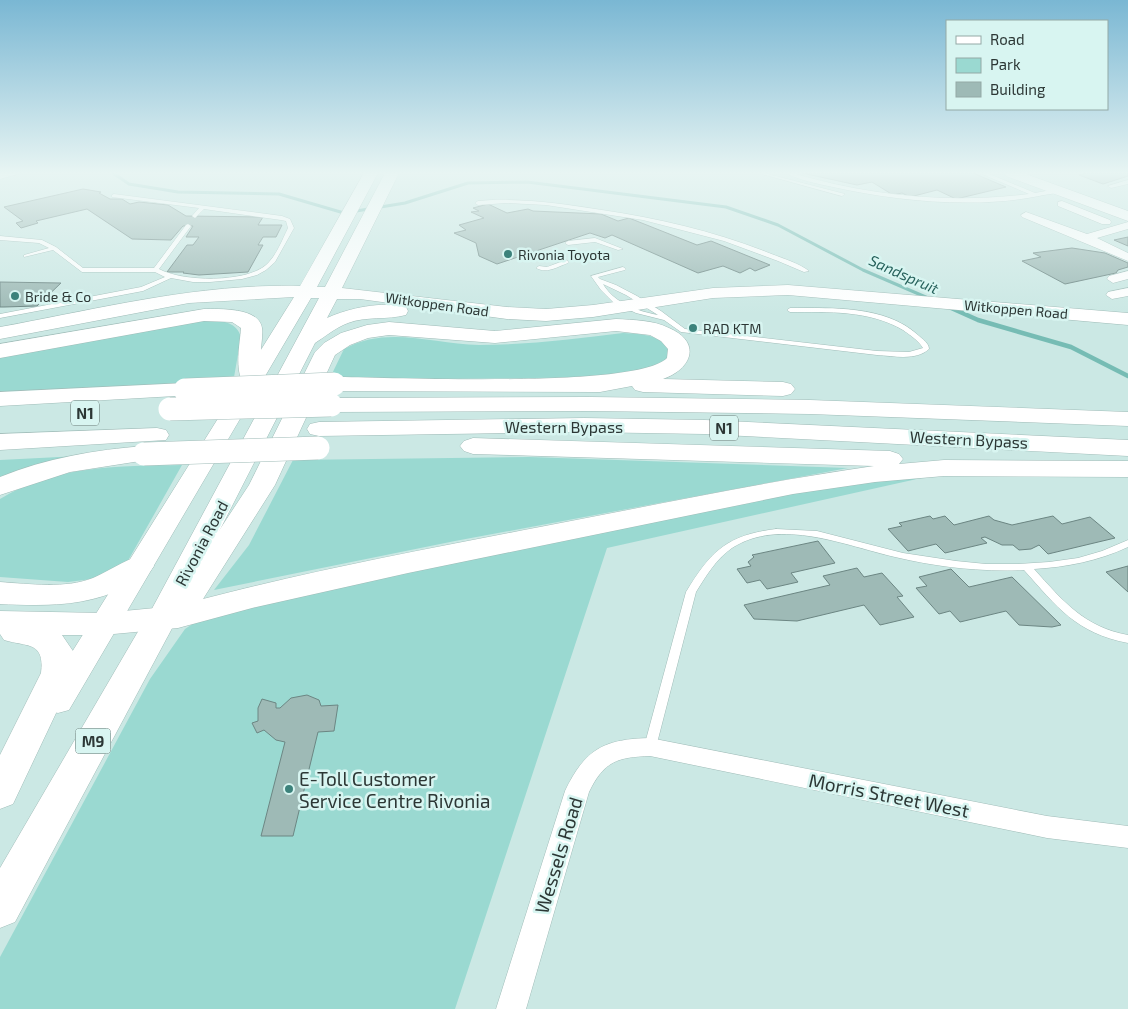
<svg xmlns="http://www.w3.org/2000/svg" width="1128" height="1009" viewBox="0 0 1128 1009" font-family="'Exo 2',sans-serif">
  <rect width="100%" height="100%" fill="#cbe8e4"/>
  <!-- green -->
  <path fill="#9ad9d1" d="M191,321C209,321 235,316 241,337L233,383L0,394V357Z
    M623,333C646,334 666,335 674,360L626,377L329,380L344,349C387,325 433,344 479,345C527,345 575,339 623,333Z
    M79,456L0,480V460Z
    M529,457L848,468L455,541L214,590L249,545L293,460Z
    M182,465L125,566L92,579L68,582L0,577V499C56,465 119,466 182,465Z
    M899,477H926L607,548L455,1009H0V957L150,679L185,629L203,617L230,609L799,491Z"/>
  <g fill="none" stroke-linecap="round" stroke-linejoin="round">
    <!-- stream-far1 -->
    <path stroke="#76bcb4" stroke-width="3" d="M113,173L129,184L178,192L279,194L344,213L405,203L468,183L527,182L726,207L778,225L863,270L928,298"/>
    <!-- stream -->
    <path stroke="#76bcb4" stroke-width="4.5" d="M949,307L978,320L1071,347L1128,376"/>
  </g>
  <!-- building -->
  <path fill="#9ebab6" stroke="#6c8683" d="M802,173H973L1006,187L956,199L937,190L910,197L902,193L893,195L872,182L857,185Z
    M1086,173H1128V176L1103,184L1079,175Z
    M83,189L101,192L99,193L110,199H122L130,204L139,202L168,205L186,216L263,217L258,225H282L276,237H263L258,245H263L248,272L199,275L183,273L184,272H167L187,245H193L199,237H186L193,226H183L171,240L132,239L87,209L36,221L38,223L21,228L16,223L23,221L4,207Z
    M488,204L507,213L528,209L533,211L601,214L618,221L629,218L697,245L711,241L770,265L755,271L750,268L740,273L723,266L698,273L612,235L605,238L590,233L497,264L479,256L476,243L454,233L466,230L459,225L484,218L471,212L479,211L473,208Z
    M1128,237V246L1114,240Z
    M1072,248L1105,253L1128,263V267L1118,270L1116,273L1065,284L1022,261L1041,257L1033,253Z
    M0,282L61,283L37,306L4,307H0Z
    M930,516L933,519L945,516L954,525L989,516L994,520L1012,525L1053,516L1062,524L1090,517L1115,538L1048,554L1039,545L1031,549L1019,550L1013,545H1002L985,537L981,538L987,543L945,553L936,544L908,551L888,529L902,526L899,523Z
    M818,541L835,563L791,573L798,582L767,589L760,580L747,583L737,569L751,566L748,562L754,557L752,555Z
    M1128,566V592L1106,572Z
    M857,568L864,577L882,573L903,596L897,597L914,617L880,625L864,605L797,621L754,619L744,605L830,585L823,576Z
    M951,569L969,587L1012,577L1061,625L1052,627L1019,625L1006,611L960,622L950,611L939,614L916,588L927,586L919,577Z
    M307,695L319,700L321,706L338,705L334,731L318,732L293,836H261L285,742L276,740L264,730L257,733L252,723L258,721V708L262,699L276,703V708H280L291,698Z"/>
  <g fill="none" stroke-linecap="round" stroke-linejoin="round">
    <defs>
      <path id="lane" d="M758,173H764L845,194L842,196Z
        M786,173H792C871,196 947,204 1029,194L982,174V173H987L1035,193L1062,188L1065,190C1057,194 1047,194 1039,196C976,209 896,201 833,187C818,184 799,180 786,173Z
        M1128,180V184L1111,188L1108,186Z
        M114,194L282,216L290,219L294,228L275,262L266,270L257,275L242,279L210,282H193L171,278L143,291L0,318V314L141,287L165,277L155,272H82L53,250L24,257V255L49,248L39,243L0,240V236L42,240L56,247L83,268H154L186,225L188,224L191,226L159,269C183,282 245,283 266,265C277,255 282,240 288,228L286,221L281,220L204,209L195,218L192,216L199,208L112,197V195Z
        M492,200C529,199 565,204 602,210C657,218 712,231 764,251C778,257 797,262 809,271L804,272L778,261L724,241L643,220L546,205L506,203L478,205L475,203L478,201Z
        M595,238L623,249L618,250L595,242L568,245L565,243L568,241Z
        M566,260L569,262L568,263C557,267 547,274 536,268L539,266L547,267Z
        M623,267L626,269L625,270L598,277L600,279L616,285L637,296L661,311L685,329L877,351L909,352L923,348C919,341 910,335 903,330C869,310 828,312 790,312L787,310L790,308C831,308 885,305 918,335C922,339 929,343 929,349C916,361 894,356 877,355L681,332L664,320L636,313L613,302L601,290L591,276ZM603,284L626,295L658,315C637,311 614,303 603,284Z
        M776,529L817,531L903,553L956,561L986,564H1018L1049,562L1078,558L1102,551L1128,540V547C1098,561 1067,567 1034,569C1063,601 1084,627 1128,635V643C1076,633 1057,607 1024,570C981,572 937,567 895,557C846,546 780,517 732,548C716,559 706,576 696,592L656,747L654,750L650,752L646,750L644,747L686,592C711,551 727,535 776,529Z"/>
      <path id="street" d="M0,173H22L0,179Z
        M1062,201L1110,220L1111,222L1110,224H1102L1058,206V202Z
        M1026,212L1087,234L1128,222V229L1097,238L1128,253V261L1022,217L1021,215Z
        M1128,271V279L1113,283L1107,279L1109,276Z
        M1128,288V296L1112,299L1106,295L1108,292Z
        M650,738L1047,816L1128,826V848L1047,838L650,756C618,757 604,761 589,792L526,1009H496L565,791C585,749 604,739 650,738Z"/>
      <path id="secondary" d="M364,173H378L317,287H325L385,173H399L342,288L507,307L546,309L593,305L713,288L788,285L1128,313V325L788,295L713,298L593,317L546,321L507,319L360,299H337L327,318C349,308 382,301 406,307L408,311L406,315C387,320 366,316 348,323C335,328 326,336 315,343L175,618L171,625L161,628L151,625L147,618L319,298H311L69,710L58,713L47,710L42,701L47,692L294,297L189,303L0,339V327C98,309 199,283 300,286Z
        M1004,173H1023L1128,211V221L1006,176Z"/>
      <path id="primary" d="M161,608L172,611L177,619L15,922L0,928V868L150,611Z"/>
      <path id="highway" d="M204,309C219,309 259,307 262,328C263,336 261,344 261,352C261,361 263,370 263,379L260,384L252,386L244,384C234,370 240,344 241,328L232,322L204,321L0,358V344Z
        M616,319C634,320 653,320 669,328C702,342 692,369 663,379L783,382L791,384L795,389L791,394L783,396L643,392L635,390L632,386L600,392L334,391L326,389L322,384L326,379L334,377C389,377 637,389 667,358L668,349L661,341L650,335L616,331L495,343L389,335L368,338L350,345L335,355L275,485L203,599C314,570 427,549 540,527C651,506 762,482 874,466L473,454L464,451L460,446L464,441L473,438L890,451L899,454L903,459L899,464L944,460L1128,461V477L944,476L875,482L793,494L408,573L252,608L178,628L103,635H62L75,654V673L13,804L0,809V755L41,673C45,641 27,647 4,640L0,634V611L103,613L155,608L165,601L188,578L249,485L315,352L324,343L341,333L367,325L389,322L495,331Z
        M185,383L193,385L197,390L193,395L0,406V392Z
        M590,397L810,400L1128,412V426L810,414L590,411L331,412L323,410L319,405L323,400L331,398Z
        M584,418L705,420L1128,440V456L705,434L584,432L319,436L310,434L307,429L310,424L319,422Z
        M157,428L166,430L169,435L166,440L0,450V434Z
        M144,446L153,449L157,454L153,459L70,472L0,495V477C46,458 95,450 144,446Z
        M139,556L150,559L154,566C148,576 137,582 126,587C85,607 45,606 0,604V582C30,584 65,589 93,578C109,571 123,561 139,556Z"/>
    </defs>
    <!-- lane casing -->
    <use href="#lane" stroke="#a0bcb8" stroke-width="1"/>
    <!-- street casing -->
    <use href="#street" stroke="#a0bcb8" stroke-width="1"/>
    <!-- secondary casing -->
    <use href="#secondary" stroke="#a0bcb8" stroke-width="1"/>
    <!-- primary casing -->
    <use href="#primary" stroke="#a0bcb8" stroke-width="1"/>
    <!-- highway casing -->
    <use href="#highway" stroke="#a0bcb8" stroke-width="1"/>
    <!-- lane -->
    <use href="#lane" fill="#fff" fill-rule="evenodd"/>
    <!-- street -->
    <use href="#street" fill="#fff" fill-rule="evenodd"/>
    <!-- secondary -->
    <use href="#secondary" fill="#fff" fill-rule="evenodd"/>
    <!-- primary -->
    <use href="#primary" fill="#fff" fill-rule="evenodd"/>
    <!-- highway -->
    <use href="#highway" fill="#fff" fill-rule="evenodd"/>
    <defs>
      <path id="highway-bridge" d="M185,390L334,384
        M170,409L331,405
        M144,454L318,448"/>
    </defs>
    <!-- highway-bridge casing -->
    <use href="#highway-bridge" stroke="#a0bcb8" stroke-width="24" stroke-linecap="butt"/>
    <!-- highway-bridge -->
    <use href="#highway-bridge" stroke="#fff" stroke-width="23"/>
  </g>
  <!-- sky -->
  <linearGradient id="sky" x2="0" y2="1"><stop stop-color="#7ab7d3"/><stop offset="0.55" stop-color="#e8f5f3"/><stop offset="1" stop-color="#e8f5f3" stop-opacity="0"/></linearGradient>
  <rect width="1128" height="314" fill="url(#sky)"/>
  <!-- markers -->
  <g fill="#3c827b" stroke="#d8f5f1" stroke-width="2">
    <circle cx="508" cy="254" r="5"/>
    <circle cx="15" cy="296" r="5"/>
    <circle cx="693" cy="328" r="5"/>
    <circle cx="289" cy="789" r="5"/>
  </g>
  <g text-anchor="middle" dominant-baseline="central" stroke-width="5" stroke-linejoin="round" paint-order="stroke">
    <!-- far-poi labels -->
    <g font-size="14" fill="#2c3735" stroke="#d8f5f1" text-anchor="start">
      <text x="518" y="254">Rivonia Toyota</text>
      <text x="25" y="296">Bride &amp; Co</text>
      <text x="703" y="328">RAD KTM</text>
    </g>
    <!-- far-street labels -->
    <g font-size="14" fill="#2c3735" stroke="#d8f5f1">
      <text transform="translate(437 304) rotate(8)">Witkoppen Road</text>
      <text transform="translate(1016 309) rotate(5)">Witkoppen Road</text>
    </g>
    <!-- far-water labels -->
    <g font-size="15" font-style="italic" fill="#26615b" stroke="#d8f5f1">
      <text transform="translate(904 274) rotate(24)">Sandspruit</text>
    </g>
    <!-- shield labels -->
    <g fill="#d8f5f1" stroke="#60706d" stroke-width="1">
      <rect x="71" y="400.5" width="28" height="25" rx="4"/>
      <rect x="710" y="415.5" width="28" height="25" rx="4"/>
      <rect x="75.5" y="728.5" width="35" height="25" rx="4"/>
    </g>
    <g font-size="15" font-weight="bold" fill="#2c3735">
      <text x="85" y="413">N1</text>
      <text x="724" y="428">N1</text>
      <text x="93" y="741">M9</text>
    </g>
    <!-- street labels -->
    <g font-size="16" fill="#2c3735" stroke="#d8f5f1">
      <text x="564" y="426">Western Bypass</text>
      <text transform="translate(969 439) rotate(3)">Western Bypass</text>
      <text transform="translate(201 543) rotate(-62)">Rivonia Road</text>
    </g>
    <!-- near-poi labels -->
    <g font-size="19" fill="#2c3735" stroke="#d8f5f1" text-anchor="start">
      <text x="299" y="778">E-Toll Customer<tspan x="299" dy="22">Service Centre Rivonia</tspan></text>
    </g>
    <!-- near-street labels -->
    <g font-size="19" fill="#2c3735" stroke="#d8f5f1">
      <text transform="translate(889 795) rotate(11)">Morris Street West</text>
      <text transform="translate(558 855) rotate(-73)">Wessels Road</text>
    </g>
  </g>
  <!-- legend -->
  <rect x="946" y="20" width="162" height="90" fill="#d8f5f1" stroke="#93a9a6"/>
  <rect x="956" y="36" width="25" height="8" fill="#ffffff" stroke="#93a9a6"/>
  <text x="990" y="45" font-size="15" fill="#2c3735">Road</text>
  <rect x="956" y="58" width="25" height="15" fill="#9ad9d1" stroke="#93a9a6"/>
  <text x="990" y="70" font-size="15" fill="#2c3735">Park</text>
  <rect x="956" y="82" width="25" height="15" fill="#9ebab6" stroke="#93a9a6"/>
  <text x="990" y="95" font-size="15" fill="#2c3735">Building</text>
</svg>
